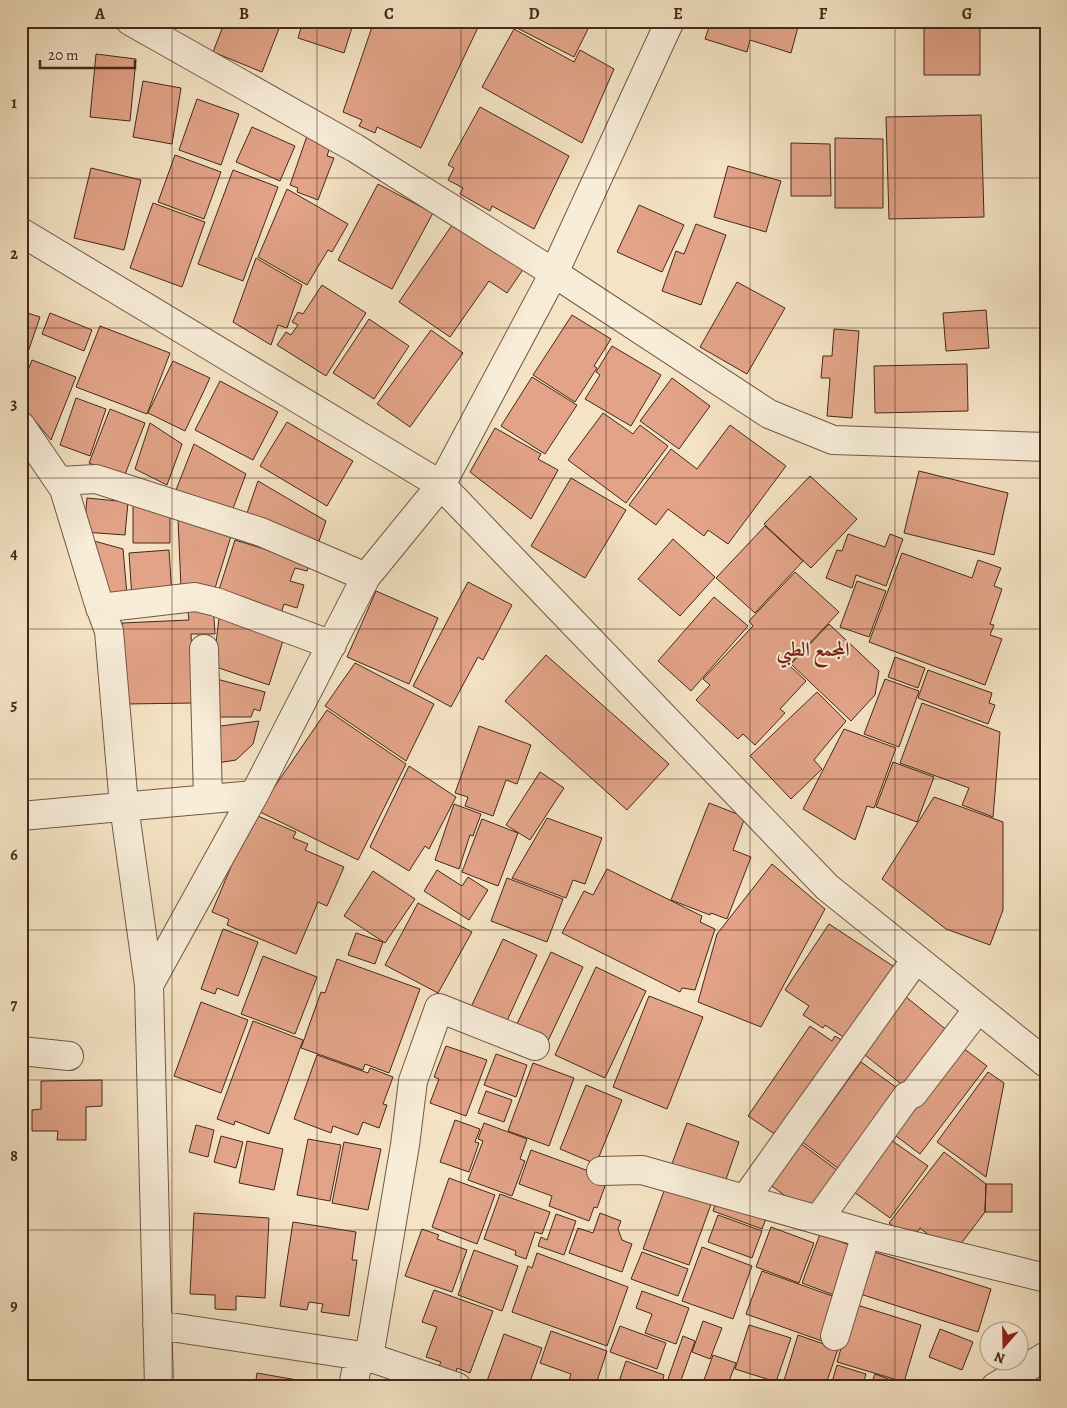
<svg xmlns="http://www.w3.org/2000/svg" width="1067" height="1408" viewBox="0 0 1067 1408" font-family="Alegreya,Amiri,serif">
  <rect width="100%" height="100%" fill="#f4e3c4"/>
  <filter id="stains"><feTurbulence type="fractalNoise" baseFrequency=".004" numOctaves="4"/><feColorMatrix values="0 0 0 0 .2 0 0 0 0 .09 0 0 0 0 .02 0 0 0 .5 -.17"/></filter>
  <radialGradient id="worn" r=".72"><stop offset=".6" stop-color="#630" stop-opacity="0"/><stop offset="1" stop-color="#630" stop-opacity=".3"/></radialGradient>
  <!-- building -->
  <path fill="#e2a388" stroke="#46281a" d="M225,21H282L262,72L213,52Z
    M303,21H354L344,53L298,38Z
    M374,21H481L421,148L377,127L375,133L359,126L362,120L343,112Z
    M520,21H592L574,57L517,28Z
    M711,21H796L795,25L798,27L791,53L750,40L747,52L705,39Z
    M924,25H980V75H924Z
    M514,29L574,62L580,50L614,69L582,143L482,87Z
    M96,54L136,59L130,121L90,117Z
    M143,81L181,88L172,144L133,137Z
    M197,99L239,114L221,165L179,150Z
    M480,107L569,156L534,229L492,206L490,211L460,194L463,188L448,180L454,168L448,165Z
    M981,115L984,217L889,219L886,117Z
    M252,127L295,146L280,181L236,162Z
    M307,136L331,144L327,156L334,158L318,200L297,192L298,188L290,185Z
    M835,138L883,139V208H835Z
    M791,143L830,144L831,196H791Z
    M175,155L221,172L204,219L158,202Z
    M728,166L781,181L766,232L714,217Z
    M91,168L141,180L124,250L74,238Z
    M233,170L278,187L243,281L198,264Z
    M378,184L433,213L392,289L338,260Z
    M287,189L348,224L332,252L328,250L307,285L258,257Z
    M153,203L205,222L182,287L130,268Z
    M639,205L684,225L662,272L617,252Z
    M457,218L526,265L507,293L489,281L450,337L399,302Z
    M696,224L726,235L701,305L662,291L676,251L684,254Z
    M256,258L302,285L287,328L278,325L271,345L233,322Z
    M737,282L785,308L747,374L700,347Z
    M322,285L366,313L326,376L277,345L286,332L291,335L298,325L292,322L298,312L303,314Z
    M986,310L989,348L946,351L943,313Z
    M21,311L40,317L28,352L21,361Z
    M50,313L92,330L84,351L42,334Z
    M572,315L611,339L594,366L597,368L575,402L533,375Z
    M369,319L409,346L374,399L333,373Z
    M100,326L170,353L147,414L76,387Z
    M834,329L859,331L852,418L827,416L830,378H821L823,356H832Z
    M431,330L463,353L410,427L377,404Z
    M612,346L661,375L631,426L585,399L600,375L596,372Z
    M32,360L76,377L51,440L21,404V388Z
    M173,361L210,378L185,431L148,413Z
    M967,364L968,411L875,413L874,366Z
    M532,377L577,405L545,454L501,426Z
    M672,378L710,406L679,449L640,421Z
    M220,381L278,412L253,460L195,430Z
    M76,398L106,409L90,456L60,445Z
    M110,409L145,423L124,477L89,463Z
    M603,413L633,434L640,425L668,446L626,503L568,460Z
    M287,422L353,461L327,506L260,466Z
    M150,423L182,444L167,485L135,469Z
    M730,425L786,466L728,544L708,530L704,536L668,509L656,525L629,505L671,449L697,469Z
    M495,428L541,454L538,459L558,470L531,519L470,472Z
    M194,444L246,474L232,511L176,490Z
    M919,471L1008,493L994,555L904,533Z
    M810,476L857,519L811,568L764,524Z
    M571,478L626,510L585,578L531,546Z
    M258,481L326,521L319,541L246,516Z
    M87,498L128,502L125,535L84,532Z
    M133,502L170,514V543H133Z
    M178,519L231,536L212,598L181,588Z
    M765,526L803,561L755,613L716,578Z
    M848,534L885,547L890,534L903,539L886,586L856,575L852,588L826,578L837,550L842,551Z
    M87,539L123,549L127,595L102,592Z
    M673,539L715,577L680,616L638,579Z
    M235,540L310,563L307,571L295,568L290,581L304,585L297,608L284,604L279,620L216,599Z
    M169,550L172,596L132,599L129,553Z
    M902,553L972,578L978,560L1001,568L994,586L1002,589L990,624L994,625L990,635L1002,639L985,685L869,642Z
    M795,572L839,612L789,665L806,681L780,709L785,713L755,745L743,734L738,739L696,700L710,685L703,679L753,626L749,621Z
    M857,581L886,591L869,637L840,627Z
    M468,582L512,605L483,660L478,657L451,707L413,686Z
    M376,591L438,618L409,684L347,657Z
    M714,597L748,626L691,691L658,661Z
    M213,603L215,634H191L194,703L125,704L122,623L189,620L187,604Z
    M220,611L286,631L269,685L213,666Z
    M829,624L879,671L875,695L851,721L791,664Z
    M546,655L669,764L627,810L505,701Z
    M895,657L925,668L918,688L888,677Z
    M355,663L434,704L406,761L325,706Z
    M928,670L992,693L989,703L995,705L988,724L918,698Z
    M213,678L265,692L260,711L254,709L251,717H214Z
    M885,679L919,691L899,747L864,734Z
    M817,692L846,721L814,760L822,769L791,799L750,756Z
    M922,703L1000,732L993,817L962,805L969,788L900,763Z
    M327,710L406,764L358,860L258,811Z
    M259,721L253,744L236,760L217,763L213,727Z
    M479,726L531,745L517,784L506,780L493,816L465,806L468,797L455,793Z
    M844,729L896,748L874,808L867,806L855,840L803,809Z
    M893,762L934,777L917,822L876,807Z
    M409,766L456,797L429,849L425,846L409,871L370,847Z
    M540,772L564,788L530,840L506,825Z
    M934,797L1003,822V910L990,945L946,929L882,879Z
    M709,803L745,817L733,850L751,857L727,919L711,913L710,915L671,900Z
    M454,804L481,814L473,836L470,835L459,869L435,860Z
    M253,814L296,832L293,838L308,844L305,850L344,867L327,906L318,902L296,954L227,925L229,919L212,912Z
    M547,818L602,838L585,884L573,880L566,898L512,878Z
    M482,819L518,833L498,886L462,872Z
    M772,864L825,909L761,1027L698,1002L717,934Z
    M607,869L702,916L700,922L715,929L695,990L682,988L680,992L562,933L584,891L593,895Z
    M437,870L462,886L468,877L488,890L469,920L424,891Z
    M373,871L415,899L385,943L344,916Z
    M507,878L563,899L547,942L491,921Z
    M418,903L472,932L438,993L385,965Z
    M829,924L899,970L851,1042L825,1025L823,1028L803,1015L809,1006L785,990Z
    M223,929L258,942L238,996L217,988L215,994L201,989Z
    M356,933L383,942L375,964L348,955Z
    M503,939L537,955L506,1023L471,1007Z
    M551,952L583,967L548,1041L516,1026Z
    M263,956L317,977L295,1034L241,1014Z
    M337,959L420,989L389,1073L365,1064L363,1070L301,1048L321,992L325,993Z
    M596,967L646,991L605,1078L555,1055Z
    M900,992L954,1036L910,1091L855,1047Z
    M649,996L703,1017L667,1109L613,1087Z
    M201,1002L248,1020L221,1093L174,1076Z
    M253,1021L303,1040L269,1134L235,1121L234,1125L217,1119Z
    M810,1026L832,1041L835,1036L850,1045L785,1141L748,1116Z
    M955,1042L987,1066L920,1154L888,1130Z
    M446,1046L487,1060L466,1116L430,1103L439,1079L434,1077Z
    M496,1054L527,1065L516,1097L484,1085Z
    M317,1055L368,1073L370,1068L393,1077L383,1104L387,1105L379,1128L363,1122L358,1135L333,1126L331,1133L294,1119Z
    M861,1062L904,1093L846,1174L794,1136L803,1123L812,1130Z
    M533,1063L574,1078L549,1146L508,1131Z
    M988,1072L1004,1083L986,1177L937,1142Z
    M102,1080V1106L86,1107V1140H57L58,1131H32V1110L41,1109V1081Z
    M586,1085L622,1100L596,1164L560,1149Z
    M486,1091L512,1100L504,1122L478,1113Z
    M455,1120L480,1129L475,1142L479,1143L469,1172L440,1162Z
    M484,1123L527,1139L520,1159L525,1161L512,1196L468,1180L483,1141L478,1139Z
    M687,1123L739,1142L723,1188L670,1169Z
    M196,1125L214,1130L208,1157L189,1152Z
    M21,1129H26V1172H21Z
    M884,1135L928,1166L890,1218L847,1187Z
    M221,1136L243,1142L236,1168L214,1162Z
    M308,1139L341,1145L330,1201L297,1195Z
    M796,1140L845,1176L815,1217L766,1182Z
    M247,1141L283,1149L274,1190L239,1183Z
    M344,1142L381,1149L368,1210L332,1203Z
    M531,1150L608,1178L597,1208L594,1207L589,1221L549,1206L552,1196L519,1184Z
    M944,1152L986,1184L985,1212L953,1254L920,1228L911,1240L889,1223Z
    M449,1178L495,1195L477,1244L432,1227Z
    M668,1180L714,1196L689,1265L643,1249Z
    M986,1184H1012V1212H985Z
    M719,1193L769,1211L762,1229L713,1211Z
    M500,1194L550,1212L542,1234L535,1232L526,1259L515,1255L516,1251L484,1239Z
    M194,1213L269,1218L265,1298L236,1296V1310L215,1309V1295L190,1294Z
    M600,1213L621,1221L618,1229L622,1240L632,1244L622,1272L569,1253L578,1228L593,1233Z
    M556,1214L576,1221L564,1255L538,1246L541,1237L547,1240Z
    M718,1215L762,1231L752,1258L708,1242Z
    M293,1222L356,1232L352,1260H357L349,1316L321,1312L323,1304L309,1302L307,1310L280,1306Z
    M771,1227L814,1243L799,1283L756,1267Z
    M422,1229L439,1235L437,1239L467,1250L452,1292L405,1276Z
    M820,1234L852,1246L834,1295L802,1283Z
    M702,1247L752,1266L733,1319L682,1301Z
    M474,1250L518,1266L502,1311L458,1295Z
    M868,1250L991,1289L978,1332L854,1292Z
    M642,1252L688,1269L678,1296L631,1279Z
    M537,1253L628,1287L607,1346L512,1312L528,1266L532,1268Z
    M762,1271L838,1298L822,1341L746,1314Z
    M434,1290L493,1311L470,1373L457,1368L456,1372L439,1366L441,1362L426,1357L437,1327L422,1322Z
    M642,1291L689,1308L676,1344L645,1333L652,1314L636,1308Z
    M854,1304L921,1325L904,1382L837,1362Z
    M703,1321L722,1328L710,1359L692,1352Z
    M749,1325L791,1338L776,1382L735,1369Z
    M620,1326L666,1343L657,1369L610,1352Z
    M940,1329L973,1342L962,1370L929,1357Z
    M551,1331L607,1351L595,1387H567L571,1374L540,1363Z
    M504,1334L542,1348L528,1387H504L487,1381Z
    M798,1335L838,1349L825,1387H790L783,1384Z
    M683,1336L695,1341L680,1383L668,1379Z
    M713,1355L736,1363L727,1386L719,1382L717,1387H705L707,1381L704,1380Z
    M626,1361L664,1375L663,1380L683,1387H617Z
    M837,1365L866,1374L862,1387H849L832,1382Z
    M257,1373L337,1387H255Z
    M875,1374L907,1386L906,1387H870Z
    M764,1380L782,1387H761Z"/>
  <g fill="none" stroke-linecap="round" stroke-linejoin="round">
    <defs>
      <path id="minor" d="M130,21L355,148L554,273L769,414L833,440L1046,447
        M21,232L441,485L827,887L1046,1063
        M21,426L64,489L98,601L109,631L124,806L149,985
        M59,481L96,479L261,532L366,577
        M100,608L195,597L216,602L332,645
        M204,649L208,799
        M21,816L254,795
        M21,1051L69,1056
        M601,1171L642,1170L878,1237L1046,1278
        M745,1199L916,959
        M818,1220L907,1096L913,1094L978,1009
        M157,1325L369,1357L457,1387
        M835,1336L866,1234
        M369,1357L405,1145L413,1081L439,1008L535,1046
        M159,1387L149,985L254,795L366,577L441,485L554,273L670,21
        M353,1387L359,1355
        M995,1387L1046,1356"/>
    </defs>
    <!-- minor casing -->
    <use href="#minor" stroke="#725744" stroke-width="30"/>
    <!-- minor -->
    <use href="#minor" stroke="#f8edd9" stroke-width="28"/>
  </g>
  <!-- grid -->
  <path fill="none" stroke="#46281a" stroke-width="1" stroke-opacity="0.55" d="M172,21V1387M317,21V1387M461,21V1387M606,21V1387M750,21V1387M895,21V1387M21,178H1046M21,328H1046M21,478H1046M21,629H1046M21,779H1046M21,930H1046M21,1080H1046M21,1230H1046"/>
  <g text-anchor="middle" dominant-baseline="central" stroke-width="4" stroke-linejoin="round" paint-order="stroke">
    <!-- district labels -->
    <g font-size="20" font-weight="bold" fill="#7a1f14" stroke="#f8edd9">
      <text x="813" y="649">المجمع الطبي</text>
    </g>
  </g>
  <!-- margin -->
  <rect width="1067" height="1408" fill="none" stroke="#f4e3c4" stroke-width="55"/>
  <!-- north arrow -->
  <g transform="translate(1004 1346) rotate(200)"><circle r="24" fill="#f8edd9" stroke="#b19e8d"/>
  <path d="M0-4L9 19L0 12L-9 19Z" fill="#8f2418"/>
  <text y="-8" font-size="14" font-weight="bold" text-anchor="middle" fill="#46281a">N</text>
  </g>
  <!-- scale -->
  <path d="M40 60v8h95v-8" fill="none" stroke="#46281a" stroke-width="2.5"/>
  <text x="48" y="60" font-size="15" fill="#46281a" stroke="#f8edd9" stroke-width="4" paint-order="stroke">20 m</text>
  <rect x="28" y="28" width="1012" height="1352" fill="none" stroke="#46281a" stroke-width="2"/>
  <g font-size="16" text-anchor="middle" font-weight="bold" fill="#46281a">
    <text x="100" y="19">A</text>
    <text x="244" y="19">B</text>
    <text x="389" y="19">C</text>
    <text x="534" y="19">D</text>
    <text x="678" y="19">E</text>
    <text x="823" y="19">F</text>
    <text x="967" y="19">G</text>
    <text x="14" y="108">1</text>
    <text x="14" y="259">2</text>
    <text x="14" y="409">3</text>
    <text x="14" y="559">4</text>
    <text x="14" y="710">5</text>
    <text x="14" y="860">6</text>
    <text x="14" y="1010">7</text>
    <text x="14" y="1161">8</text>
    <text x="14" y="1311">9</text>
  </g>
  <rect width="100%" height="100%" filter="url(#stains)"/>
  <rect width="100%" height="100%" fill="url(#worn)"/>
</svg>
